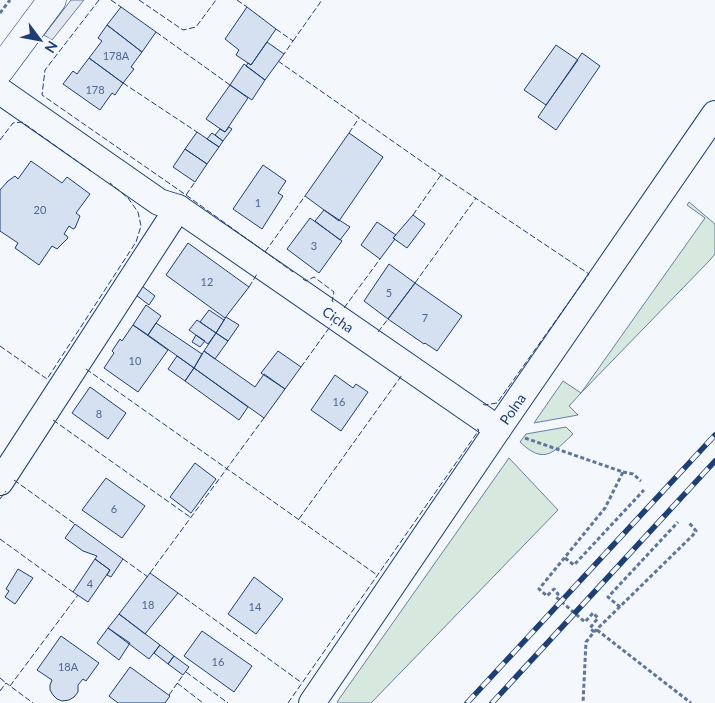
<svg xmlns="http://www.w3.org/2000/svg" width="715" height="703" viewBox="0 0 715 703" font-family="Lato,sans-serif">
  <rect width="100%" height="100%" fill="#f4f7fb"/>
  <!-- green -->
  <path fill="#d7e8df" stroke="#687fa3" d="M689,202L715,224V254L710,260L581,393L569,406L578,415L534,423L563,381L581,393L705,218L687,205Z
    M566,427L573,434C553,453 544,465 520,442L526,434Z
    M509,458L558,510L371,703H339L337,702Z"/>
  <!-- parking -->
  <path fill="#e3e8f0" stroke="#687fa3" d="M71,0H84L52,40L44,35Z"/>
  <!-- building -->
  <path fill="#d5e0f0" stroke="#1d3f73" d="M121,7L156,32L142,52L107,25Z
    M247,7L276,29L251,65L236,55L239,50L225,39Z
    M107,25L142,52L131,67L134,69L123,83L89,58L102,41L98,38Z
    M267,42L284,54L265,80L246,66L248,63L251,65Z
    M556,45L578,60L546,105L524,90Z
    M582,53L600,66L556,130L538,117Z
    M89,58L123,83L115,95L112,93L100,110L63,84L73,71L77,74Z
    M244,64L265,80L252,100L230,85Z
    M230,85L248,98L225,132L206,119Z
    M229,127L232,129L223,141L215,135L220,129L225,132Z
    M197,132L219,147L207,164L185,149Z
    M212,133L223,141L219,147L207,139Z
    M349,133L383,157L339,221L305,196Z
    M185,149L207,164L195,182L173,167Z
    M31,161L62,183L67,177L90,194L76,213L80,216L75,228L73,229L69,226L64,234L67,236L68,238L57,249L52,246L39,265L15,248L18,243L0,231V190L8,181L15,176L18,179Z
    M263,165L286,181L278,193L283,196L262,229L233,209Z
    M324,210L350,227L340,240L315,221Z
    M413,215L425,224L407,248L393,238Z
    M310,218L342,241L319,273L287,249Z
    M377,222L396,235L393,238L395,239L380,259L361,245Z
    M188,243L249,287L225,318L166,275Z
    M389,264L415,283L388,319L364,301Z
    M415,283L462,316L437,351L425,343L424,344L388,319Z
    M142,286L155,296L149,305L136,295Z
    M146,305L161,316L148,335L133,325Z
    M209,310L224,320L216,333L200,322Z
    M226,317L239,325L228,341L216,333Z
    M197,320L216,333L208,344L189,330Z
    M156,323L202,354L194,368L148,335Z
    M133,325L168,350L138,392L104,368L114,353L112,351L120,339L122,341Z
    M216,333L228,341L215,359L204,351Z
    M196,335L205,341L200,347L192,342Z
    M204,351L255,387L264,374L285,389L264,418L194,368Z
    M278,351L301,367L285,389L261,373Z
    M177,356L194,368L185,381L168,369Z
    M194,368L248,407L239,420L185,381Z
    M335,375L353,388L356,384L368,392L341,431L311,410Z
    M90,387L126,413L108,439L72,413Z
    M195,463L216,479L191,513L170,497Z
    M106,478L145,506L122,538L82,510Z
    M75,524L123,559L111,577L107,575L110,570L95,559L97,556L83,551L65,538Z
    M95,559L110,570L88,602L73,592Z
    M18,569L33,578L15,604L5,597L9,591L6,589Z
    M150,573L178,593L145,634L119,614Z
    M254,577L283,599L256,634L228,614Z
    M119,614L160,645L149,659L108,628Z
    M108,628L130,643L119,660L97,643Z
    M202,631L252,666L234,692L184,656Z
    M61,636L99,663L86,681L83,679L78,685V692L74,697L69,700L62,701L57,699L53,695L50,690V685L52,680L37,670Z
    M160,645L174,656L168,664L154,653Z
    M174,656L189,667L183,675L168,664Z
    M130,667L170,696L165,703H118L109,696Z"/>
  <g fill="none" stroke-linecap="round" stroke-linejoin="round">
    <defs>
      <g id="street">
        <path id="s1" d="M0,91L159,202L178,208L498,429"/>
        <path d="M0,482L178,208"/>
        <path id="s2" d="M312,703L498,429L715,114"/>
      </g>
      <path id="secondary" d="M0,70L52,0"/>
    </defs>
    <!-- street casing -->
    <use href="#street" stroke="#1d3f73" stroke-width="28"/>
    <!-- secondary casing -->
    <use href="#secondary" stroke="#1d3f73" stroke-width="29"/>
    <!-- path -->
    <path stroke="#5e769c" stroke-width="3" stroke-dasharray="4 2.5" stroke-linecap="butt" d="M0,13L10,0
      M525,438L623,472L605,508L539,589L547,596L554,589L558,594L556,597L585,622L593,613L598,618L590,628L594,632L586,642L583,703
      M623,472L633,474L641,481
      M565,558L574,565L644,490
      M620,607L608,597L678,522
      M597,630L691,703
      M594,632L693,535L696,531L693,527L688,522"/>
    <!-- street -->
    <use href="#street" stroke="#f4f7fb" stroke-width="26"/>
    <!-- secondary -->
    <use href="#secondary" stroke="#f4f7fb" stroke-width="28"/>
    <defs>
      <path id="rail" d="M467,703L715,435
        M492,703L715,461"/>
    </defs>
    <!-- rail casing -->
    <use href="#rail" stroke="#1d3f73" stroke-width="5.5"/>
    <!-- rail -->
    <use href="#rail" stroke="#f4f7fb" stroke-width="4" stroke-dasharray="11" stroke-linecap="butt"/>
    <!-- fence -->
    <path stroke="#1d3f73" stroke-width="1" stroke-dasharray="6 2.5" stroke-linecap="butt" d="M99,0L45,70L42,95L186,195L293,272
      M111,0L121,7
      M139,0L183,30L196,27L216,0
      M237,0L247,7
      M276,29L293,41L284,54
      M156,32L230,85
      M293,41L322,0
      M278,61L441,175L589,274L497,403L485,405L483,404
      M123,83L197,132
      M349,133L359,118
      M0,140L13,123L22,122L91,171
      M186,195L195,182
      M413,215L441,175
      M265,252L305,196
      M303,279L306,281L314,277L334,292L332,301L334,302
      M415,283L476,198
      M249,287L257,274
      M344,308L380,259
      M378,332L388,319
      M0,346L47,379L136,242L141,226L138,212L128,198L110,183
      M301,367L332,324
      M86,369L377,575
      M53,420L190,517
      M14,480L75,524
      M0,499L6,491
      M299,519L402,375
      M0,539L73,592
      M123,559L148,577
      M150,573L264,418
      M178,593L302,683
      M186,672L228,703
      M0,678L6,683
      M177,683L203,703
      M10,686L78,595
      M0,691L6,683L33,703
      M169,695L183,675
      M288,703L479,430L477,429"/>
  </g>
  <g text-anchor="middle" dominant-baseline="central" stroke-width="4" stroke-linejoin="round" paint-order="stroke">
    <!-- number labels -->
    <g font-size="11" fill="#4b6792">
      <text x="116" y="55">178A</text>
      <text x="95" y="89">178</text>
      <text x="258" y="202">1</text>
      <text x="40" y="209">20</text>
      <text x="314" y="245">3</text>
      <text x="207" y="281">12</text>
      <text x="389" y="292">5</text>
      <text x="425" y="317">7</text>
      <text x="135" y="360">10</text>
      <text x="339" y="401">16</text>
      <text x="99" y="413">8</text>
      <text x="114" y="508">6</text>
      <text x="90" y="583">4</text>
      <text x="148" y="604">18</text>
      <text x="255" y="606">14</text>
      <text x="218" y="661">16</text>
      <text x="68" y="666">18A</text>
    </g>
    <!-- street labels -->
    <g font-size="14" fill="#1d3f73" stroke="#f4f7fb">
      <text stroke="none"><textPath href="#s1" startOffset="409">Cicha</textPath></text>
      <text stroke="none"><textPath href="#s2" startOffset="356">Polna</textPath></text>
    </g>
  </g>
  <!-- north arrow -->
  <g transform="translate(40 40) rotate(122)" stroke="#f4f7fb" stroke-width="4" paint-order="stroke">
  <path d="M0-4L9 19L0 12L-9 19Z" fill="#1d3f73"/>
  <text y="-8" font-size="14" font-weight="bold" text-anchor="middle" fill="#1d3f73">N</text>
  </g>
</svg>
